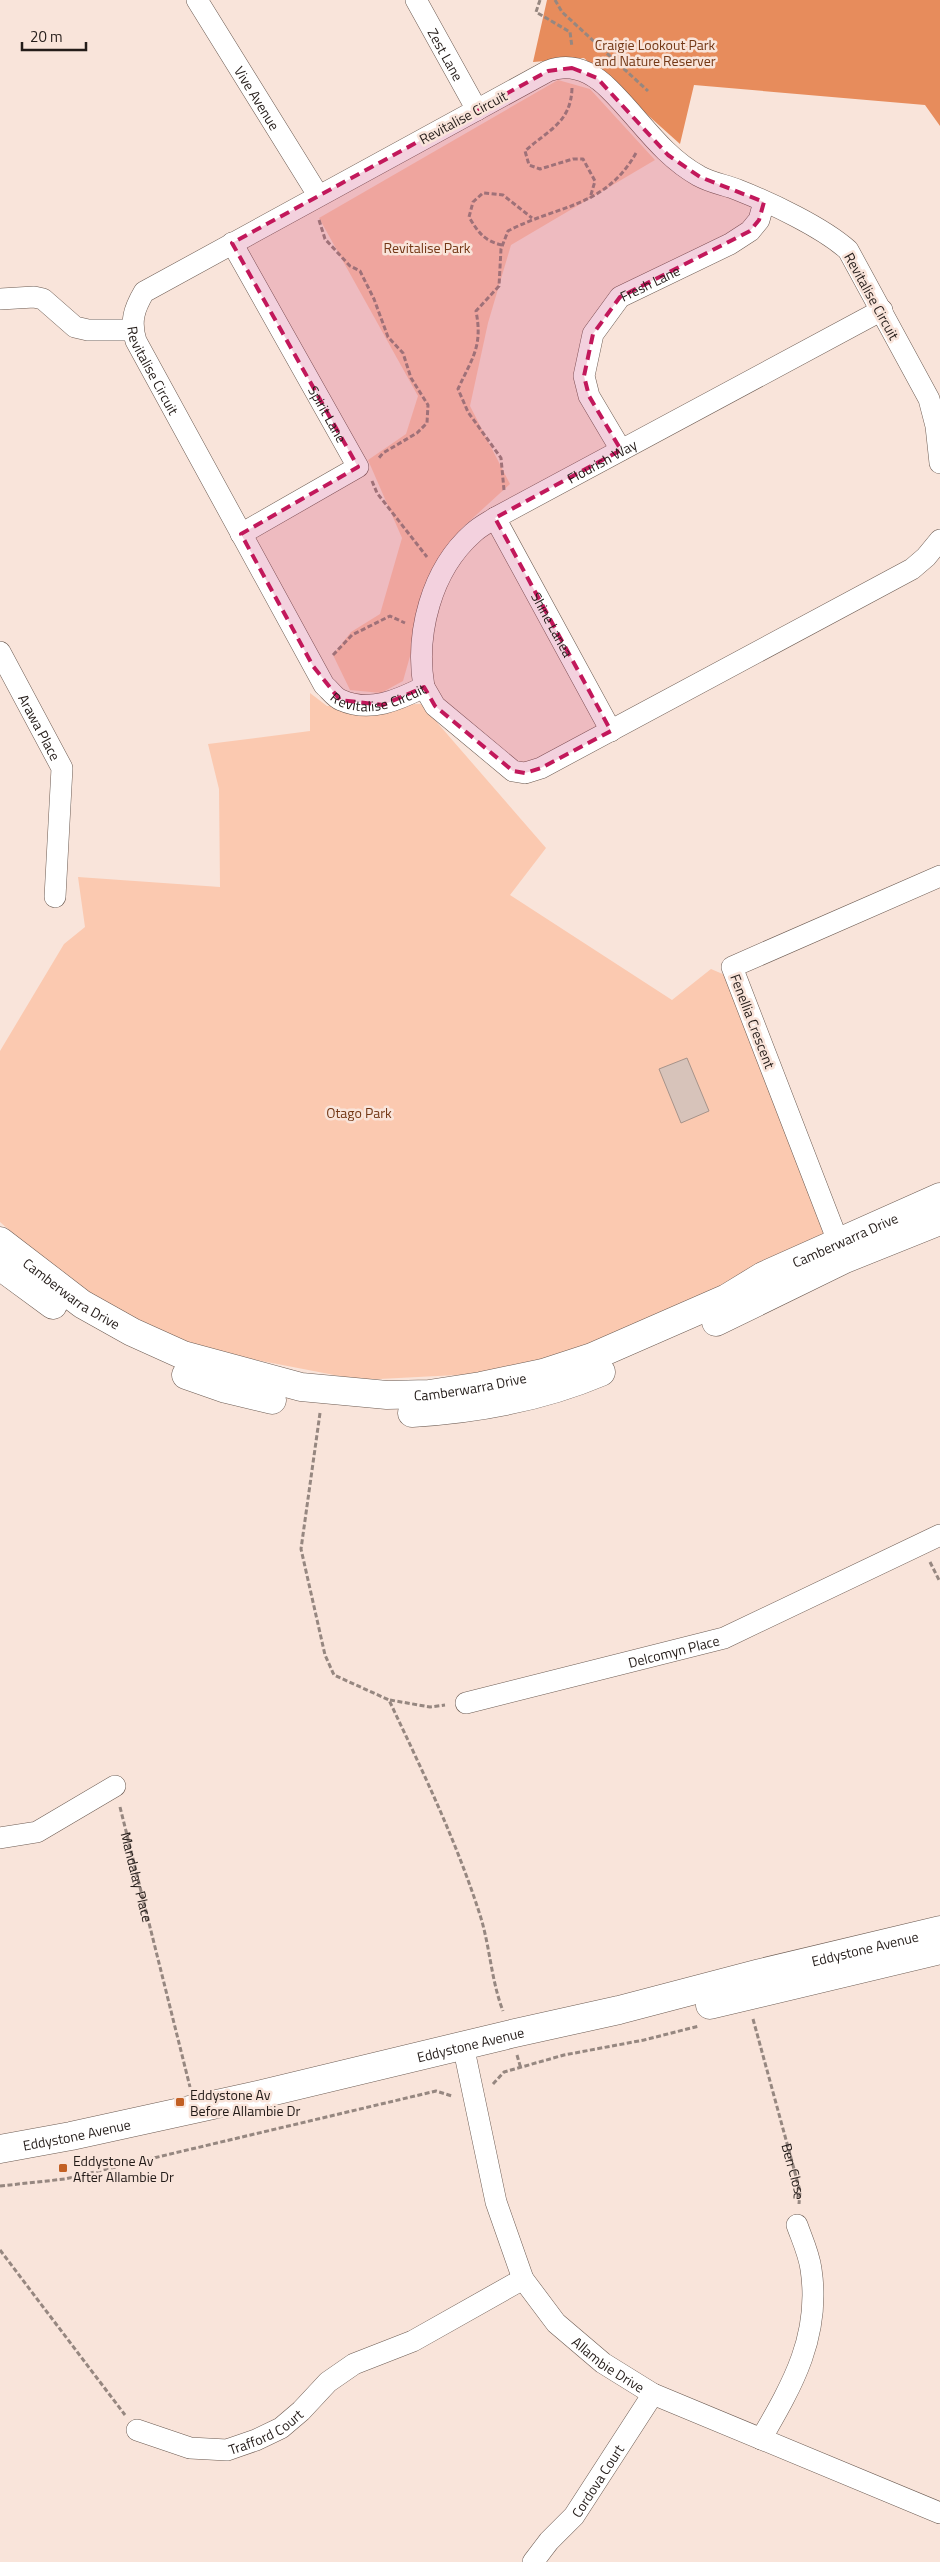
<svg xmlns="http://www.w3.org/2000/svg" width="940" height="2562" viewBox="0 0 940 2562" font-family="'Titillium Web',sans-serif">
  <rect width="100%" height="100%" fill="#f9e4da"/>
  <!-- green -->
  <path fill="#fbc9b0" d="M558,80L590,89L655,160L511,245L488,323L470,406L510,484L462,528L435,568L403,681L381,693L350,690L333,655L351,632L380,614L402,538L368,460L406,434L418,396L319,218Z
    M310,693L327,706L421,704L546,848L510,895L672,1000L711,969L725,975L830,1244L573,1354L476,1374L360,1380L173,1344L90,1300L0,1222V1051L64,944L85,927L78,877L220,887L219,789L208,744L310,731Z"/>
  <!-- forest -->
  <path fill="#e78c5c" d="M547,0H940V126L925,105L694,85L680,144L584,58L533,62Z"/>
  <!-- building -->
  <path fill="#d7c3ba" stroke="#a6938a" d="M687,1058L709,1111L681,1123L659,1069Z"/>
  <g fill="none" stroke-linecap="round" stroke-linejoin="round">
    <defs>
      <g id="street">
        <path id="s3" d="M197,0L318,195"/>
        <path id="s4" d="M416,0L477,110"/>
        <path id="s5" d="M232,243L358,467L241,534"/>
        <path d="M0,299L34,297L43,299L75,327L88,330H133"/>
        <path id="s6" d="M621,450L589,396L584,376L593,334L620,297L730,244L750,231L759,220L764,202"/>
        <path id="s7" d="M940,463L936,426L929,399L848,250C822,227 771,203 738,190C726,185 711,183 699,176C661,155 640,119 609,89C592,72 572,62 548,71L144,292C134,309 130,321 136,341L324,685C329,689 335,698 341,700C370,713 398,700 424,687L435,706L513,771L525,773L541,768L912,569L926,557L940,540"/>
        <path id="s8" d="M495,518L611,731"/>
        <path id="s9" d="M0,652L62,768L55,897"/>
        <path id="s10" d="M424,687C415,634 431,570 473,533C479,527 487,523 495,518L882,310"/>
        <path d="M844,1257L732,967L940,876"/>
        <path id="s11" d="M466,1703L724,1638L940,1535"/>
        <path d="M0,1838L37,1832L115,1786"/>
        <path id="s12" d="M463,2045L496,2202L523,2279L556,2323L603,2363L653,2394L940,2513"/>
        <path id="s13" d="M137,2430L190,2448L227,2450L256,2440L281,2428L301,2411L328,2382L354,2364L413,2341L523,2279"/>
        <path d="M761,2439C793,2384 821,2335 811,2269C809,2254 802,2239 797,2225"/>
        <path id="s14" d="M533,2562L549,2541L574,2516L653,2394"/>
      </g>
      <g id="secondary">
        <path id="s15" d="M0,1241L82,1304L132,1332L183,1355L301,1387L387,1395L429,1394L481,1386L543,1373L592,1357L727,1298L763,1276L940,1197"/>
        <path d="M0,1266L53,1305"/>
        <path d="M716,1322L845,1259L940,1221"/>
        <path d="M186,1375L226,1389L272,1400"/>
        <path d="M412,1413C477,1409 540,1398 601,1372"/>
        <path d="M710,2005L940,1950"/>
        <path id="s16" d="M0,2149L71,2136L249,2097L511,2034L619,2010L760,1973L940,1930"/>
      </g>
    </defs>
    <!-- street casing -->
    <use href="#street" stroke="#6c5b52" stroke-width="22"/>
    <!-- secondary casing -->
    <use href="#secondary" stroke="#6c5b52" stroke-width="29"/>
    <!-- path -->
    <g stroke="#968780" stroke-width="3" stroke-dasharray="5 2.5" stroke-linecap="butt">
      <path d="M540,0L536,12L570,32L572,47"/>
      <path d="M555,0L562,12L648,91"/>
      <path d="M572,88C571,123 548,130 525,151L529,165L540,169L573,159H583L595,181L590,198"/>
      <path d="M319,220L325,239L350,266L360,271L374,299L388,337L403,353L411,378L428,405L427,423L417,433L383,453L378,459"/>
      <path d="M502,245C484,241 478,232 469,217L473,202L483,193L503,195L532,218"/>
      <path d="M372,481L377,493L427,557"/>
      <path d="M504,490L501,458L468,412L458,389C472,358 483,347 476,311L499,286L501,249L508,231C557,205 605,208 636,153"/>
      <path d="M333,655L352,635L390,616L405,623"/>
      <path d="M320,1413L301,1549L325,1655L334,1675L389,1700C422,1770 456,1840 480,1915C490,1946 491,1980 503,2011"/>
      <path d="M930,1562L940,1582"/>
      <path d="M390,1700L430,1707L445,1705"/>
      <path id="s1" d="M120,1807L190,2087"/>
      <path id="s2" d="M753,2019L800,2191L799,2204"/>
      <path d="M517,2055L521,2069"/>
      <path d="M493,2084L504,2072L564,2055L644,2040L699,2026"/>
      <path d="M0,2186L65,2179L436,2091L452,2096"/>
      <path d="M0,2250L125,2415"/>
    </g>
    <!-- street -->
    <use href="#street" stroke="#fff" stroke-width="21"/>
    <!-- secondary -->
    <use href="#secondary" stroke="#fff" stroke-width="28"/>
  </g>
  <!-- marked area -->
  <path fill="#c2185b" fill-opacity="0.2" stroke="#c2185b" stroke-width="4" stroke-dasharray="10 6" stroke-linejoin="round" d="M572,68L597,78L668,155L700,177L764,202L759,220L750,231L620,297L593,334L584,376L589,396L621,450L495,518L611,731L541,768L525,773L513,771L435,706L424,687L383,705L340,700L313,666L241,534L358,467L232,243L548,71Z"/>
  <!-- markers -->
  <g fill="#c26024" stroke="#f9e4da" stroke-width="2">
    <rect x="175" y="2097" width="10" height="10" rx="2.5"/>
    <rect x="58" y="2163" width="10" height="10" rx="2.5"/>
  </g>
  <g text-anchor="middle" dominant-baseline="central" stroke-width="5" stroke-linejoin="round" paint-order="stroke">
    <!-- park labels -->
    <g font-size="14" fill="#733816" stroke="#f9e4da">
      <text x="655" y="44">Craigie Lookout Park<tspan x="655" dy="16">and Nature Reserver</tspan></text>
      <text x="427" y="247">Revitalise Park</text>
      <text x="359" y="1112">Otago Park</text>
    </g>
    <!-- street labels -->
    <g font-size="14" fill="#241c19" stroke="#f9e4da">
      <text stroke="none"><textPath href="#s4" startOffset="62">Zest Lane</textPath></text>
      <text stroke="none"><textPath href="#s3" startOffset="115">Vive Avenue</textPath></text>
      <text transform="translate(463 117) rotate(-28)">Revitalise Circuit</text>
      <text stroke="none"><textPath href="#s6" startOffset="205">Fresh Lane</textPath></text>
      <text transform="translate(872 296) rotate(61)">Revitalise Circuit</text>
      <text stroke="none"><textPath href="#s7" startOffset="1141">Revitalise Circuit</textPath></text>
      <text stroke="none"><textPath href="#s5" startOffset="196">Spirit Lane</textPath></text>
      <text stroke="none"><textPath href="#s10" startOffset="316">Flourish Way</textPath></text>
      <text stroke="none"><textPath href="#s8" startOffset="121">Shine Lanea</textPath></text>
      <text stroke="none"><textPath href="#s7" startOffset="1561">Revitalise Circuit</textPath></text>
      <text stroke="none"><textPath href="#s9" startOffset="85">Arawa Place</textPath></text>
      <text transform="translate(753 1021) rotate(69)">Fenellia Crescent</text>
      <text stroke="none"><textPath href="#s15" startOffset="914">Camberwarra Drive</textPath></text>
      <text stroke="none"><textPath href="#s15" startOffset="89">Camberwarra Drive</textPath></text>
      <text stroke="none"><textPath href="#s15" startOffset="509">Camberwarra Drive</textPath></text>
      <text stroke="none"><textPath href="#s11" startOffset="214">Delcomyn Place</textPath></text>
      <text stroke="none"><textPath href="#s1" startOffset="72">Mandalay Place</textPath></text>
      <text stroke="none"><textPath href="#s16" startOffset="888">Eddystone Avenue</textPath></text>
      <text stroke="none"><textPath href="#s16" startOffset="482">Eddystone Avenue</textPath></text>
      <text stroke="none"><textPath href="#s16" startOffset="78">Eddystone Avenue</textPath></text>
      <text stroke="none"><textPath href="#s2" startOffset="158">Ben Close</textPath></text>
      <text stroke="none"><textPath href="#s12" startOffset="364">Allambie Drive</textPath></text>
      <text stroke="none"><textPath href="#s13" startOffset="136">Trafford Court</textPath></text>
      <text stroke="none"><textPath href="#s14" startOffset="104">Cordova Court</textPath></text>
    </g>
    <!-- poi labels -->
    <g font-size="14" fill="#241c19" stroke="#f9e4da" text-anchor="start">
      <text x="190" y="2094">Eddystone Av<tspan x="190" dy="16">Before Allambie Dr</tspan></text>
      <text x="73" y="2160">Eddystone Av<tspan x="73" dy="16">After Allambie Dr</tspan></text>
    </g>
  </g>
  <!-- scale -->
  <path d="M22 42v8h64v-8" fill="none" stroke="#241c19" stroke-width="2.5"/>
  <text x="30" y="42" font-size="15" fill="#241c19" stroke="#f9e4da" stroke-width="4" paint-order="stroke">20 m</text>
</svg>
